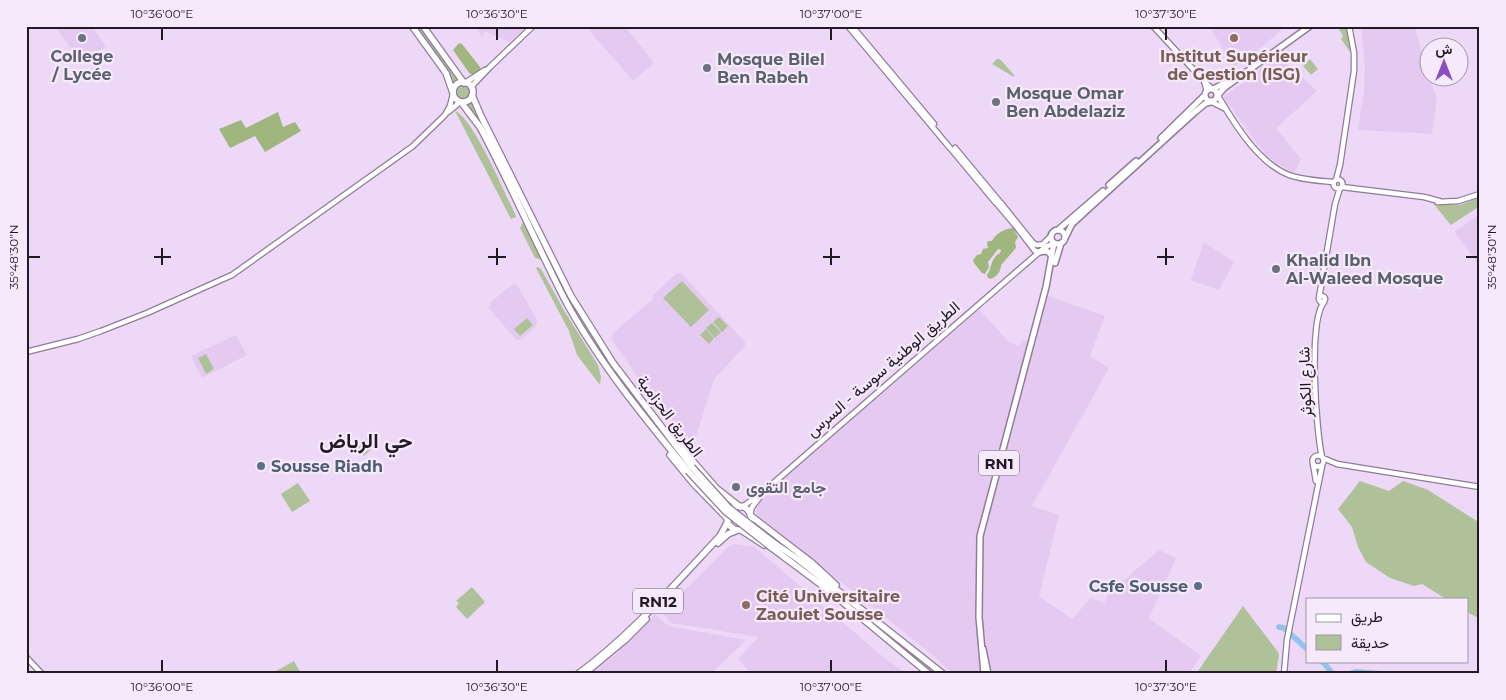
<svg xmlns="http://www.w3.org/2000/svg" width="1506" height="700" viewBox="0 0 1506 700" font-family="Montserrat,Vazirmatn,sans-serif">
  <rect width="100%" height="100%" fill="#eed8f8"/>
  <!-- built -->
  <path fill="#e4caf0" d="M55,26H92L106,46L82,64Z
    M469,26H524L522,31L509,42L485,31L482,37L477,28Z
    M595,26H625L654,63L633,81L589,30Z
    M1209,26H1286L1258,50L1234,67Z
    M1361,26H1414L1428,72V78H1430L1437,98L1432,134L1358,130L1364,91L1365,69Z
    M1279,56L1317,91L1276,128L1301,159L1294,173L1276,163L1265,154L1223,97Z
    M1480,214V267L1455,233V231Z
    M1204,242L1234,262L1219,290L1192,281L1191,279Z
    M677,273H681L745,342V346L714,379L694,443L690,442L672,420L671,414L654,391L647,390L612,340L613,333L653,299V295Z
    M513,284L517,285L537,320V325L521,340H516L489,308L491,302Z
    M1048,296L1105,316L1090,356L1109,368L1032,506L1059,515L1039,596L1072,619L1091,598L1104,603L1109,593L1159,550L1176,558L1149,618L1201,656L1189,674H953L935,657L801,550L760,519L755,511L766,494L796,467L979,309L1008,341L1019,346L1022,340L1035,343Z
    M236,335L247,355L202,378L191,356Z
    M734,544L754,547L888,661L908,674H751L738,659L759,637L671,623L662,613L728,547Z
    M655,614L668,626L746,640L711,674H590L617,653Z"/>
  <!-- green -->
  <path fill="#afc199" d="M414,26H420L460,79L453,83Z
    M1337,26H1346L1350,52L1341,39L1343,36Z
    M997,59H1000L1014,75V77L992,64Z
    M1310,59L1318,69L1311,75L1303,66Z
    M456 92a7 7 0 1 1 14 0a7 7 0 1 1-14 0Z
    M472,100L569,296L611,364L656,427L633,399L599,351L567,297L481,126L466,105Z
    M455,111C472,116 506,195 515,214L516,217L511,219Z
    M1480,197V206L1451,225L1436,207L1438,205H1460Z
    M524,220L543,260L535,258L520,228Z
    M538,267L541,269L565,312L598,365L601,377L600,385L577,355L569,331L536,268Z
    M682,281L709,310L691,327L663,298Z
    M719,317L728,326L722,332L713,322Z
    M527,318L533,325L520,336L514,329Z
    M712,323L721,332L715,338L706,328Z
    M706,329L714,338L709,344L700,335Z
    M206,354L214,369L206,374L198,358Z
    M371,435L378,443L364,456L356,448Z
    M1360,481L1389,491L1403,481L1428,490L1480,523V619L1467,612V599H1446L1422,584L1414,586L1390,578L1366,562L1358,547L1352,527L1338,509Z
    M298,483L310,501L292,512L281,494Z
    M472,587L485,602L467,619L456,607L459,603L456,601Z
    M838,593L939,674H932Z
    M1243,606L1278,652L1279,655L1276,674H1196Z
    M294,661L301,674H271Z"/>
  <!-- forest -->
  <path fill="#9fb67f" d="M459,43L462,44L480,67V70L474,74H470L453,50Z
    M278,112L283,127L295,122L301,131L265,152L255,136L230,148L219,129L241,120L246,128Z
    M1013,228L1018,237L1015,242L1016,248L1001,265C1001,272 997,276 991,279L988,278L987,275C991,269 991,261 996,256C1001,251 999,257 1001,250L998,249L988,262L989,267L985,274L982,273L974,263L973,260L977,255L981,254L983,249L988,248L987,244L988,241H992C996,233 1004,229 1013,228Z"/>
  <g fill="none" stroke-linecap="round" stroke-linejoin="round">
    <!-- river -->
    <path stroke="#90c4ed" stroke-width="5.5" d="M1279,627L1284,628L1307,649
      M1322,661L1333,674
      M1349,674L1356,672L1384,674"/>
    <defs>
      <path id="secondary" d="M848,26L950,148
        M852,26L934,124
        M1153,26L1204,81
        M465,83L485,70
        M471,87L490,67L533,26
        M1207,91L1204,81L1212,89
        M1218,96C1234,123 1258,163 1289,175C1303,180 1319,181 1334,182
        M1212,102L1224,108
        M448,112L460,102
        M955,148L999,201
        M952,150L996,203
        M1333.5 184a4.5 4.5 0 1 1 9 0a4.5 4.5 0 1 1-9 0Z
        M1336,180L1340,165L1354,71V53L1349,26
        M1342,187L1424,197L1439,201
        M1437,202L1458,201L1480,194
        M1001,203L1033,243L1037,245L1044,244
        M998,205L1015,225L1035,251L1039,252
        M1042,245L1051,236
        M1319 299a3 3 0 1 1 6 0a3 3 0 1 1-6 0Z
        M1319,298L1335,204L1340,188
        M26,352L78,339L101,331L147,313L232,275L413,146L445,115L450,106L453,94
        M1312.5 461a5.5 5.5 0 1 1 11 0a5.5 5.5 0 1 1-11 0Z
        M1322,457C1316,430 1308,322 1324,302
        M1323,458L1337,464L1480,487
        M1313,464L1316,481
        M742,507L762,493L1022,267L1044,248L1054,243
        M750,514L752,507L759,498
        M26,657L42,674
        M1284,674L1287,640L1322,466"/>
      <path id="primary" d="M1205 95a6 6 0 1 1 12 0a6 6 0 1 1-12 0Z
        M1213,89L1229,81
        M1218,95L1224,88L1310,26
        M1161,138L1205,95
        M1109,185L1136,161
        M1058,230L1103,191
        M1051 237a7 7 0 1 1 14 0a7 7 0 1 1-14 0Z
        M1065,238L1072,224L1085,212L1195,112L1206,103L1211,102
        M1039,252L1047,251L1051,255L1052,258
        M1055,263L1061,243
        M983,649L988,674
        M984,674L979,617L980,536L1046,287L1054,243"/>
      <path id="highway" d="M412,26L446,73L453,93
        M423,26L464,83
        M453 92a10 10 0 1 1 20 0a10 10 0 1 1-20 0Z
        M472,95L481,116L571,296L613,363L692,467
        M461,102L480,127C510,183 535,241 564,298C597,360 643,416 688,471
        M677,443L717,489L740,507
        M670,455L693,483L728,519
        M727 518a12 12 0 1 1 24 0a12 12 0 1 1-24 0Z
        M751,516L812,563L836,585
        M741,530L764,545
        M718,543L728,534L738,530
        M774,543L799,560L943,674
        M772,548L827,589L929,674
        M578,674C631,635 675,584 720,536L728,521
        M584,674L625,640L646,619"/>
    </defs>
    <!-- secondary casing -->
    <use href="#secondary" stroke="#907c98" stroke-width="7"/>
    <!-- primary casing -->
    <use href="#primary" stroke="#907c98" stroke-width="8"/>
    <!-- highway casing -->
    <use href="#highway" stroke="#907c98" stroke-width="8"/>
    <!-- secondary -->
    <use href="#secondary" stroke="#fff" stroke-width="4.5"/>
    <!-- primary -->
    <use href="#primary" stroke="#fff" stroke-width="5"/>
    <!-- highway -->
    <use href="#highway" stroke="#fff" stroke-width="5.5"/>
    <defs>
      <path id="highway-bridge" d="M692,467L729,508L774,543
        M688,471L725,511L772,548"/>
    </defs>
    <!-- highway-bridge casing -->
    <use href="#highway-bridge" stroke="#907c98" stroke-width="8" stroke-linecap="butt"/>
    <!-- highway-bridge -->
    <use href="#highway-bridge" stroke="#fff" stroke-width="5.5"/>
  </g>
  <!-- ticks -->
  <path fill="none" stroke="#211924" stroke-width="2" d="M162,28V40M497,28V40M831,28V40M1166,28V40M162,248V265M497,248V265M831,248V265M1166,248V265M28,257H40M154,257H171M488,257H506M823,257H840M1157,257H1174M1466,257H1478M162,660V672M497,660V672M831,660V672M1166,660V672"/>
  <!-- markers -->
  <g fill="#6b7280" stroke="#f6e9fc" stroke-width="2">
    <circle cx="82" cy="38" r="5"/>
    <circle cx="707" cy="68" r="5"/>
    <circle cx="996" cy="102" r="5"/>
    <circle cx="1276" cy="269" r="5"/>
    <circle cx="736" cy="487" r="5"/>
  </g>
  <g fill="#8d6e63" stroke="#f6e9fc" stroke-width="2">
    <circle cx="1234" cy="38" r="5"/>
    <circle cx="746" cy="605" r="5"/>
  </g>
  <g fill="#5c6f8a" stroke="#f6e9fc" stroke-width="2">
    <circle cx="261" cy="466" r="5"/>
    <circle cx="1198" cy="586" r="5"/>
  </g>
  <g text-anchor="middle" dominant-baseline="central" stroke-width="4.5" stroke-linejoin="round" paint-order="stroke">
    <!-- shield labels -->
    <g fill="#f6e9fc" stroke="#615765" stroke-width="1">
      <rect x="979" y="450.5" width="40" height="25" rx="4"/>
      <rect x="633" y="588.5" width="50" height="25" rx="4"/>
    </g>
    <g font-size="15" font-weight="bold" fill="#211924">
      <text x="999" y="463">RN1</text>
      <text x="658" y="601">RN12</text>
    </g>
    <!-- worship labels -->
    <g font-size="16" font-weight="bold" fill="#5b616d" stroke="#f6e9fc" text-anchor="start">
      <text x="82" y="56" text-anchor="middle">College<tspan x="82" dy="18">/ Lycée</tspan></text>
      <text x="717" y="59">Mosque Bilel<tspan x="717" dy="18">Ben Rabeh</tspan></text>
      <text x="1006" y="93">Mosque Omar<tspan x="1006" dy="18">Ben Abdelaziz</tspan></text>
      <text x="1286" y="260">Khalid Ibn<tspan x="1286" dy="18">Al-Waleed Mosque</tspan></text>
      <text x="746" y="487">جامع التقوى</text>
    </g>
    <!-- education labels -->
    <g font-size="16" font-weight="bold" fill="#785e54" stroke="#f6e9fc">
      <text x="1234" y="56">Institut Supérieur<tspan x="1234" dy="18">de Gestion (ISG)</tspan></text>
      <text x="756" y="596" text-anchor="start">Cité Universitaire<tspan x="756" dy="18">Zaouiet Sousse</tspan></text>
    </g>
    <!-- street labels -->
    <g font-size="16" fill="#211924" stroke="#f6e9fc">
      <text transform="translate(883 369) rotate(-41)">الطريق الوطنية سوسة - السرس</text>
      <text transform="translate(1305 382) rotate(-92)">شارع الكوثر</text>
      <text transform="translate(670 416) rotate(53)">الطريق الحزامية</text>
    </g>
    <!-- service labels -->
    <g font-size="16" font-weight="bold" fill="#4e5e75" stroke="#f6e9fc" text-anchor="start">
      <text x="271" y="466">Sousse Riadh</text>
      <text x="1188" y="586" text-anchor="end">Csfe Sousse</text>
    </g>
    <!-- district labels -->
    <g font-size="21" font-weight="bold" fill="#211924" stroke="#f6e9fc">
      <text x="366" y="440">حي الرياض</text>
    </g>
  </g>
  <!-- border -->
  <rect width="1506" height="700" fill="none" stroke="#f6e9fc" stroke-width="55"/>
  <!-- legend -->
  <rect x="1306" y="598" width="162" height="65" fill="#f6e9fc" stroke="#a196a6"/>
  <rect x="1316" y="614" width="25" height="8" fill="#ffffff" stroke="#a196a6"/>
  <text x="1351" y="622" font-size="15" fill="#211924">طريق</text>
  <rect x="1316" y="635" width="25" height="15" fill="#afc199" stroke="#a196a6"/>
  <text x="1351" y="648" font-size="15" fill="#211924">حديقة</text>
  <!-- north arrow -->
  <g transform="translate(1444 62)"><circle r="24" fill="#f6e9fc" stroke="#a196a6"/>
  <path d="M0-4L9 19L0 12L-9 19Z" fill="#8a4dc3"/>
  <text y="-8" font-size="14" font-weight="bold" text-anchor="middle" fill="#211924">ش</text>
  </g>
  <rect x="28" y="28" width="1450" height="644" fill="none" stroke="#211924" stroke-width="2"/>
  <g font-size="12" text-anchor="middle" fill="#211924">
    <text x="162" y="18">10°36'00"E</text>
    <text x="497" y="18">10°36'30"E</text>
    <text x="831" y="18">10°37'00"E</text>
    <text x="1166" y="18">10°37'30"E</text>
    <text transform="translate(14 257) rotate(-90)" y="4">35°48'30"N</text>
    <text transform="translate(1492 257) rotate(-90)" y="4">35°48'30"N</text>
    <text x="162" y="691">10°36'00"E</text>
    <text x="497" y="691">10°36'30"E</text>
    <text x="831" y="691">10°37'00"E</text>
    <text x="1166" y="691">10°37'30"E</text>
  </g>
</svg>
